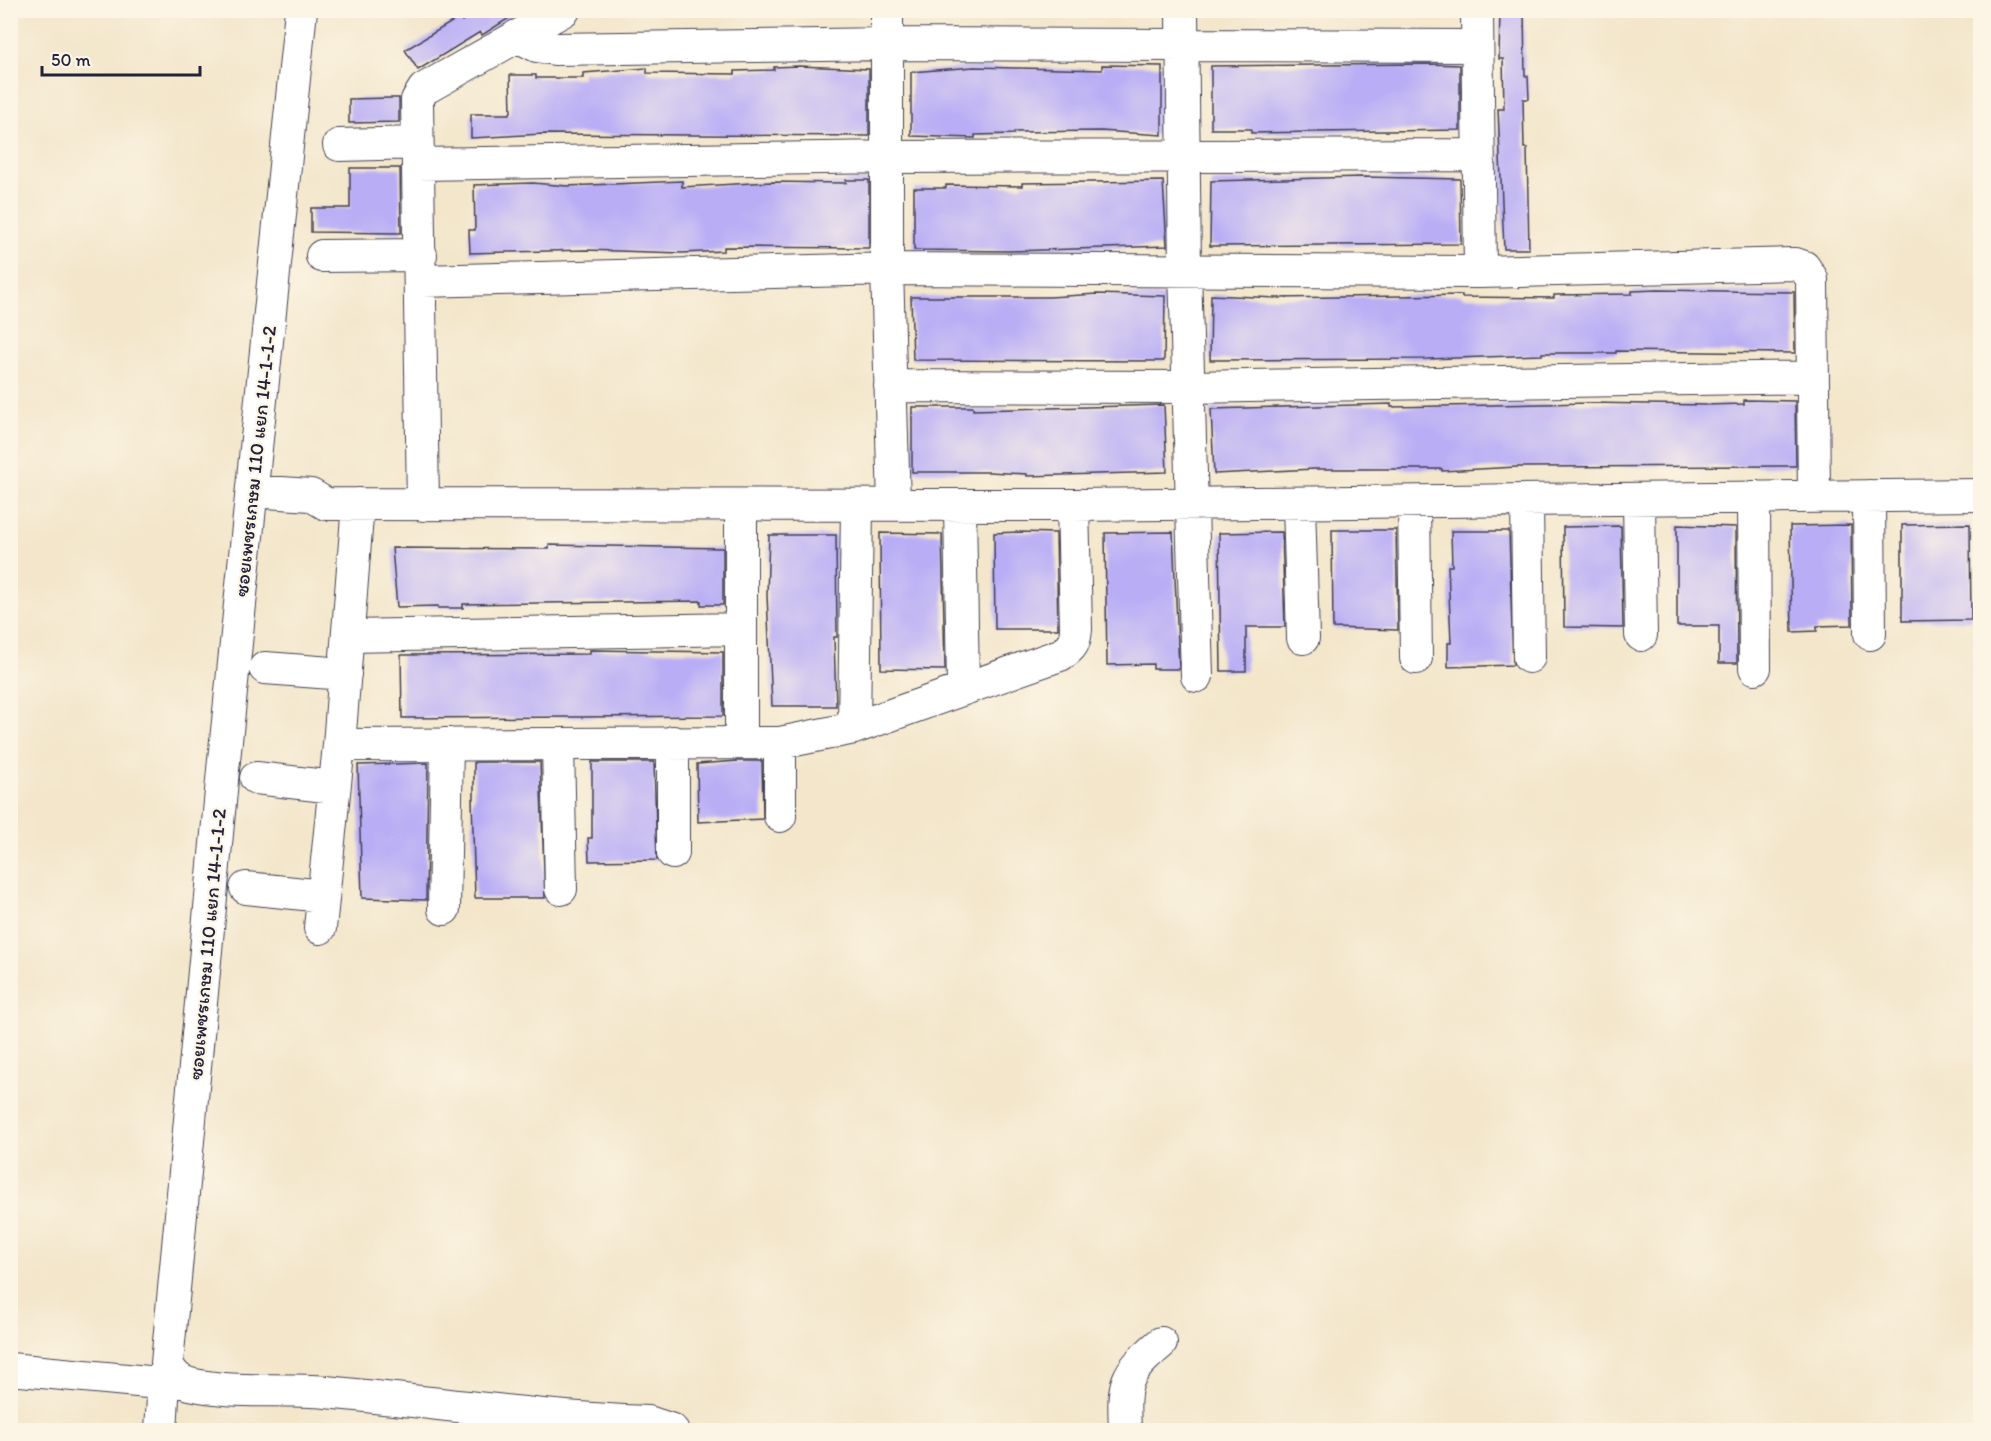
<svg xmlns="http://www.w3.org/2000/svg" width="1991" height="1441" viewBox="0 0 1991 1441" font-family="Itim,'Playpen Sans Thai',sans-serif">
  <rect width="100%" height="100%" fill="#fcf5e5"/>
  <filter id="ink" filterUnits="userSpaceOnUse"><feTurbulence type="fractalNoise" baseFrequency=".0167" numOctaves="2"/><feDisplacementMap in="SourceGraphic" scale="12" xChannelSelector="R" yChannelSelector="G"/><feConvolveMatrix kernelMatrix="1 2 1 2 8 2 1 2 1" color-interpolation-filters="sRGB"/></filter>
  <filter id="wash" filterUnits="userSpaceOnUse"><feTurbulence type="fractalNoise" baseFrequency=".008" numOctaves="4" result="noise"/><feDisplacementMap in="SourceGraphic" scale="24" xChannelSelector="R" yChannelSelector="G"/><feGaussianBlur stdDeviation="1.35" result="paint"/><feColorMatrix in="noise" values="0 0 0 0 0 0 0 0 0 0 0 0 0 0 0 0 0 1.4 0 .05"/><feComposite in="paint" operator="in"/></filter>
  <g filter="url(#wash)">
    <rect width="100%" height="100%" fill="#f3e6cb"/>
    <g id="blocks">
      <!-- building -->
      <path fill="#b9aef5" d="M478,10H522L482,35L480,32L418,70L405,50L460,17L462,21Z
        M1500,10H1524L1525,76H1528L1529,99H1523L1524,148H1527L1529,249H1504L1498,109H1504L1503,59H1499Z
        M1426,64L1460,65V130L1251,133V129H1211V66Z
        M1102,65L1162,66V135L1101,131L1014,132V134L975,135V138L911,136V72L974,67L1102,70Z
        M799,66L869,69V136L543,134L471,138V114H509L511,112L510,75H536V78H583V73L647,68V73L735,74V71L774,70V67Z
        M390,98H399V122L349,123V99Z
        M350,168H400L401,233L311,232V208H350Z
        M1362,177L1460,179L1461,244L1210,246L1211,181Z
        M846,180H869V248L724,247V251L682,253L585,250L470,253L469,230H475L474,185L533,183L567,186L682,181V187L771,182L846,183Z
        M1163,181L1167,246L1011,251L914,250V188H946V185L1022,186V183Z
        M1657,290L1794,292L1795,353L1616,351V353H1542V355L1427,359L1210,360L1211,295L1277,298L1462,295V297L1554,298V295L1632,294V291Z
        M1097,294L1165,296L1164,361L913,360L911,297H1050Z
        M1744,400L1795,401L1796,466L1517,467L1442,471V469H1314L1214,474L1211,409L1391,404V407L1591,403L1705,405L1744,404Z
        M1164,405L1167,472L1027,476V474L989,472H912V407H973V410Z
        M1970,524L1971,620L1902,621V525Z
        M1677,525L1736,527L1737,663H1719V626H1677Z
        M1851,525L1852,625L1817,626V631L1792,632L1790,526Z
        M1621,526L1623,628L1564,627L1563,527Z
        M1332,530H1396L1398,630L1333,628Z
        M1451,531H1509L1513,665L1448,667V643H1451L1448,566H1452Z
        M1019,532L1056,533L1058,629H995L994,533Z
        M1173,532L1179,669H1153V664L1107,665L1105,533Z
        M1282,532L1285,627H1246V671H1221L1219,533Z
        M880,533L942,534L945,670L881,669Z
        M769,535H836L837,637H834L836,706H772L767,595Z
        M549,545L723,548V605H701V601L463,604V608H438V606L397,607L392,548L549,549Z
        M590,650L723,652V716L402,718L401,655L590,654Z
        M738,761H762L763,819L698,822L697,764Z
        M474,762H540L545,898H475L472,799H474Z
        M592,762H654L657,860L589,861L588,838H592Z
        M428,763L426,900L362,898L358,765Z"/>
    </g>
  </g>
  <g filter="url(#ink)">
    <use href="#blocks" fill-opacity="0" stroke="#413f51" stroke-width="1.5"/>
    <g fill="none" stroke-linecap="round" stroke-linejoin="round">
      <defs>
        <path id="minor" d="M301,10L223,770L167,1363C172,1374 178,1381 190,1384C234,1394 281,1388 326,1392C433,1402 541,1418 648,1422L672,1430
          M887,10V269L894,504
          M1182,10L1185,270L1197,676
          M1477,10L1480,272
          M517,36L537,46L555,49L887,44L1477,46
          M339,145L417,143
          M418,164L888,157L1478,155
          M322,256L421,255
          M422,281L887,269L1480,272L1795,264L1804,267L1812,279L1814,497
          M890,386L1189,387L1812,377
          M252,491L311,495L326,504L1073,505L1980,495
          M1869,496L1870,634
          M1754,497L1755,668
          M1639,499L1641,635
          M1527,501L1529,657
          M1414,502L1416,658
          M1299,504L1303,638
          M423,505L417,100L424,89L564,10
          M741,506V743
          M960,506L963,687
          M348,636L741,629
          M265,668L345,674
          M854,728L857,506
          M673,742V853
          M780,743V816
          M339,745L780,743L854,728L1060,655C1072,648 1075,643 1076,629L1073,505
          M558,745L561,889
          M256,778L334,787
          M246,888L323,896
          M444,909L447,744
          M320,928L339,745L358,504
          M10,1369L148,1382H182
          M161,1430L164,1382
          M1125,1430C1123,1383 1123,1375 1161,1343"/>
      </defs>
      <!-- minor casing -->
      <use href="#minor" stroke="#413f51" stroke-width="34"/>
      <!-- minor -->
      <use href="#minor" stroke="#fff" stroke-width="32"/>
    </g>
  </g>
  <g text-anchor="middle" dominant-baseline="central" stroke-width="4.5" stroke-linejoin="round" paint-order="stroke">
    <!-- street labels -->
    <g font-size="20" fill="#22223b" stroke="#fcf5e5">
      <text transform="translate(255 461) rotate(-84)">ซอยเพชรเกษม 110 แยก 14-1-1-2</text>
      <text transform="translate(207 944) rotate(-85)">ซอยเพชรเกษม 110 แยก 14-1-1-2</text>
    </g>
  </g>
  <!-- margin -->
  <rect width="1991" height="1441" fill="none" stroke="#fcf5e5" stroke-width="36"/>
  <!-- scale -->
  <path d="M42 66v9h158v-9" fill="none" stroke="#22223b" stroke-width="3"/>
  <text x="51" y="66" font-size="18" fill="#22223b" stroke="#fcf5e5" stroke-width="4.5" paint-order="stroke">50 m</text>
</svg>
